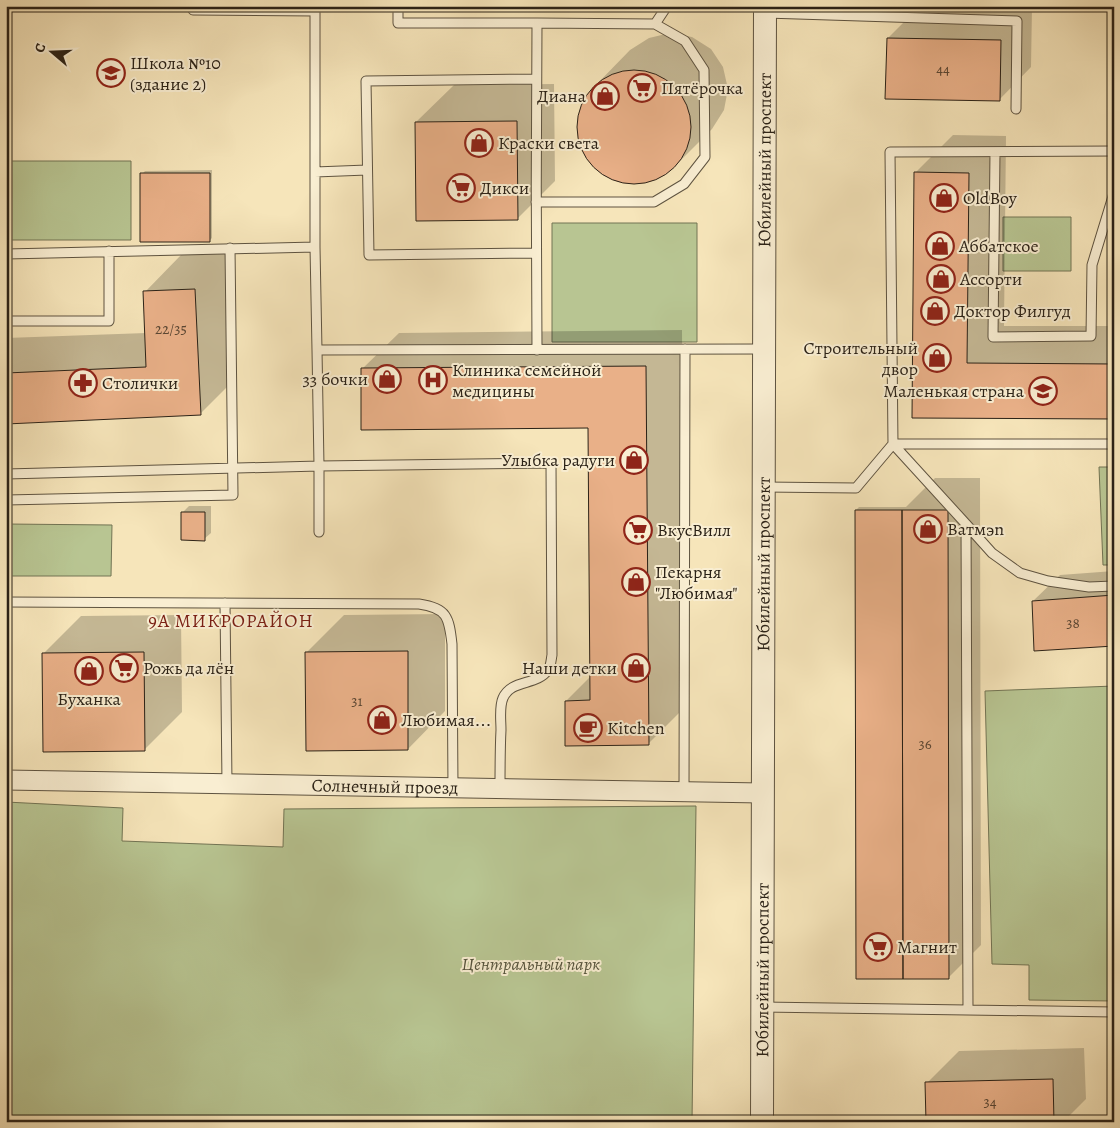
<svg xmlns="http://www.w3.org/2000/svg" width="1120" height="1128" viewBox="0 0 1120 1128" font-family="Alegreya,serif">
  <rect width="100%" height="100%" fill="#f6e5ba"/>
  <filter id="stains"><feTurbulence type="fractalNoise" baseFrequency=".004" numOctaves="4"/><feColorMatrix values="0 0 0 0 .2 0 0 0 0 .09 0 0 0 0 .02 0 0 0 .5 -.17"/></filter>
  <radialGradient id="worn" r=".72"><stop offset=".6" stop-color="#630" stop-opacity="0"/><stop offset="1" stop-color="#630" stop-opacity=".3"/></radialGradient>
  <!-- green -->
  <path fill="#b8c592" stroke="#727454" d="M6,161H131V240H6Z
    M1003,217H1071V271H1003Z
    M552,223H697V342H552Z
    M1099,467H1114V565H1103Z
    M6,524L112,525L111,576H6Z
    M1114,686V1001L1029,1000V965L992,964L985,691Z
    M6,802L123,808L122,841L283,847L284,809L696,806L692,1122H6Z"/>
  <!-- shadow -->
  <path fill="#0003" d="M920,6L1032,8L1031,67L999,100L888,38Z
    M670,33L692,37L711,49L723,67L728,89L724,110L712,129L675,166L657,179L636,184L614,180L595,168L582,150L578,128L582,106L594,87L630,50L649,38Z
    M554,84L555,181L517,219L416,122L454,85Z
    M953,135L1006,136L1004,326H1114V418L913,416L915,173Z
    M212,170V238L209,241L142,174L145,171Z
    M231,253L236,378L200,414L6,422V338L146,333L145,292L181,255Z
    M682,330L684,708L648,744L566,701L591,676L589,426L362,369L399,333Z
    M935,478H980L981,945L949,977L856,510L859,507H906Z
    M189,506H211V533L204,539L182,513Z
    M1114,571V645L1033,601L1060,575Z
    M445,614V711L408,749L307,652L344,615Z
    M181,615L182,712L144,750L44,653L81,616Z
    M1084,1048L1086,1099L1063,1122H927V1083L959,1051Z"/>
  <!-- building -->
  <path fill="#e9b088" stroke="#2b2217" d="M114,6H156V11L114,10Z
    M887,38L1001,40L1000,101L885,99Z
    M577 127a57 57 0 1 1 114 0a57 57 0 1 1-114 0Z
    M517,121L518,220L416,221L415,122Z
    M914,172L969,173L967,363L1114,364V419L912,418Z
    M140,173H210V242H140Z
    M195,289L201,415L6,424V373L146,367L143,291Z
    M646,366L649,745L565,746V701L590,700L588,428L361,430V368Z
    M855,510H902L903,979H856Z
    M902,510H948L949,979H903Z
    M181,512H205V541L181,540Z
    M1114,595V646L1034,651L1032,601Z
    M408,651V750L306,751L305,652Z
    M144,652L145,751L43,752L42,653Z
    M1053,1079L1054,1122H926L925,1082Z"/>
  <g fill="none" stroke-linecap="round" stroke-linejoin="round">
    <defs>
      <path id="service" d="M315,6V247L317,350L763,349
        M398,6V23H537
        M193,10L315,11
        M766,13L1017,21L1016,109
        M655,24L667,6
        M1114,151L890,152L893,444H1114
        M995,152L993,337L1091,336L1092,265L1114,193
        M315,172L367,170
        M536,202H654L684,184L705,157L704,70L685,41L655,24L537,23C536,132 536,241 537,350
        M536,253L369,255L366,81L536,79
        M6,254L315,247
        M6,321H109V251
        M317,350L319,466L551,463L552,655C551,660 551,666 548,670C537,686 511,679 503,698C499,707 501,720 501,730C500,749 500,769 500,789
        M6,474L319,466V532
        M764,487L856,488L893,444L966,524L968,1009
        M6,500L233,495L230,248
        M966,524L992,553L1020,573L1048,581L1089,587L1114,586
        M6,602L419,604C447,608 449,617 452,644L453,788
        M225,603L227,784
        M684,792L685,349
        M762,1007L1114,1012"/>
      <g id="minor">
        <path id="s1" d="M6,780L762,793"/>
      </g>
      <g id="tertiary">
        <path id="s2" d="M762,1122L765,6"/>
      </g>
    </defs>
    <!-- service casing -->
    <use href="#service" stroke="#5e5340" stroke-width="11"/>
    <!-- minor casing -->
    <use href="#minor" stroke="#5e5340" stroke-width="21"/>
    <!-- tertiary casing -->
    <use href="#tertiary" stroke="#5e5340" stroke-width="24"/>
    <!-- service -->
    <use href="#service" stroke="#f9eed2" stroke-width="9"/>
    <!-- minor -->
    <use href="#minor" stroke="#f9eed2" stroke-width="19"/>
    <!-- tertiary -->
    <use href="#tertiary" stroke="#f9eed2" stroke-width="22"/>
  </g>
  <!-- icons -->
  <defs>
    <symbol id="school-ring" viewBox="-11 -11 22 22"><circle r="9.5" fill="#f9eed2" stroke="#8f2418" stroke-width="1.5"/><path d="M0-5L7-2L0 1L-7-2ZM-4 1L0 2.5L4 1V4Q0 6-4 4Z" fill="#8f2418"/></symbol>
    <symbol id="supermarket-ring" viewBox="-11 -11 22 22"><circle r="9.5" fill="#f9eed2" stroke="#8f2418" stroke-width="1.5"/><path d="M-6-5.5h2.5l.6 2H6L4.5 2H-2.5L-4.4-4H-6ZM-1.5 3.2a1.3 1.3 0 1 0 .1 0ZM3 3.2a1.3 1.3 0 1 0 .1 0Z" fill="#8f2418"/></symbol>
    <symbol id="shop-ring" viewBox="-11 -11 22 22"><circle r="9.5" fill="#f9eed2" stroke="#8f2418" stroke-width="1.5"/><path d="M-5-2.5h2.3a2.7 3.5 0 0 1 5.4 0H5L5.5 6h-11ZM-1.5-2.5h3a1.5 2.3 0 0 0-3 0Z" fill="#8f2418"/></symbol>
    <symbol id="hospital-ring" viewBox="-11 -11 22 22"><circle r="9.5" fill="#f9eed2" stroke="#8f2418" stroke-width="1.5"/><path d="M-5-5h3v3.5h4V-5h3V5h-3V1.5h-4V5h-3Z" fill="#8f2418"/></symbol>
    <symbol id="pharmacy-ring" viewBox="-11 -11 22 22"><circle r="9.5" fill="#f9eed2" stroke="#8f2418" stroke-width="1.5"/><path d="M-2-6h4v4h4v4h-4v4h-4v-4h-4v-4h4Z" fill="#8f2418"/></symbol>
    <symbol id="cafe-ring" viewBox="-11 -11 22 22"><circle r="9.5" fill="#f9eed2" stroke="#8f2418" stroke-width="1.5"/><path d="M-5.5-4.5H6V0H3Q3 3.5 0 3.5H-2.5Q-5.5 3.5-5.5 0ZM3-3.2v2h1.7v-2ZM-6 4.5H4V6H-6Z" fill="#8f2418"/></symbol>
  </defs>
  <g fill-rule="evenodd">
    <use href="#school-ring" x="95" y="57" width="32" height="32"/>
    <use href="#supermarket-ring" x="626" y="72" width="32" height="32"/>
    <use href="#shop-ring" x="589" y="80" width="32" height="32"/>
    <use href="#shop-ring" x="463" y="127" width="32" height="32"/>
    <use href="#supermarket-ring" x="445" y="172" width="32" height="32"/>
    <use href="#shop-ring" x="928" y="182" width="32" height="32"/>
    <use href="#shop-ring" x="924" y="230" width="32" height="32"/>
    <use href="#shop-ring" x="925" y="263" width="32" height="32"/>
    <use href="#shop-ring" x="919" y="295" width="32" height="32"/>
    <use href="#shop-ring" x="921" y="342" width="32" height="32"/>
    <use href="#shop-ring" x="371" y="363" width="32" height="32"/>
    <use href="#hospital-ring" x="417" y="364" width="32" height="32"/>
    <use href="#pharmacy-ring" x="67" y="367" width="32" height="32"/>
    <use href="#school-ring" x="1027" y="375" width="32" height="32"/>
    <use href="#shop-ring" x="618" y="444" width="32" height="32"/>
    <use href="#shop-ring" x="912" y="513" width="32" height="32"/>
    <use href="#supermarket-ring" x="622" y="514" width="32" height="32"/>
    <use href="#shop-ring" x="620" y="566" width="32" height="32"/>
    <use href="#supermarket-ring" x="108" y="652" width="32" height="32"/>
    <use href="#shop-ring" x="620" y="652" width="32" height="32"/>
    <use href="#shop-ring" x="73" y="655" width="32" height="32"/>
    <use href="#shop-ring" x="366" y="704" width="32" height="32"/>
    <use href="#cafe-ring" x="572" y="712" width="32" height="32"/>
    <use href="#supermarket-ring" x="862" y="931" width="32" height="32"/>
  </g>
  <g text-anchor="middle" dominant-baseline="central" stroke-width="4" stroke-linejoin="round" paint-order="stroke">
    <!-- number labels -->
    <g font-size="15" fill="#5a4633">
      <text x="943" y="69">44</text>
      <text x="171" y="329">22/35</text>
      <text x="1073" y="623">38</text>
      <text x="357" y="701">31</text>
      <text x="925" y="744">36</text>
      <text x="990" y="1102">34</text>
    </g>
    <!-- poi labels -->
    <g font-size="18" fill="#2b2217" stroke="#f9eed2" text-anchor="start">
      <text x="130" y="63">Школа №10<tspan x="130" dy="21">(здание 2)</tspan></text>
      <text x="661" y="88">Пятёрочка</text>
      <text x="586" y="96" text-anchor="end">Диана</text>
      <text x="498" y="143">Краски света</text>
      <text x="480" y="188">Дикси</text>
      <text x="963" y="198">OldBoy</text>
      <text x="959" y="246">Аббатское</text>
      <text x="960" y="279">Ассорти</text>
      <text x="954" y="311">Доктор Филгуд</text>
      <text x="918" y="348" text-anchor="end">Строительный<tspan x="918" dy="21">двор</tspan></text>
      <text x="452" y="370">Клиника семейной<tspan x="452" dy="21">медицины</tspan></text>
      <text x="368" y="379" text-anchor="end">33 бочки</text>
      <text x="102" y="383">Столички</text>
      <text x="1024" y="391" text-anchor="end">Маленькая страна</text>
      <text x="615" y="460" text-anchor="end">Улыбка радуги</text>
      <text x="947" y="529">Ватмэn</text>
      <text x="657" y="530">ВкусВилл</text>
      <text x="655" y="572">Пекарня<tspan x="655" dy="21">"Любимая"</tspan></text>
      <text x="143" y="668">Рожь да лён</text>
      <text x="617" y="668" text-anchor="end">Наши детки</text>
      <text x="89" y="699" text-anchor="middle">Буханка</text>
      <text x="401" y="720">Любимая...</text>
      <text x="607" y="728">Kitchen</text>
      <text x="897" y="947">Магнит</text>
    </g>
    <!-- street labels -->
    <g font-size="18" fill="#2b2217" stroke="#f9eed2">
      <text stroke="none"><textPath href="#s2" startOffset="962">Юбилейный проспект</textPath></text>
      <text stroke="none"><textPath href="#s2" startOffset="558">Юбилейный проспект</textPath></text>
      <text stroke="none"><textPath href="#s1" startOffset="379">Солнечный проезд</textPath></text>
      <text stroke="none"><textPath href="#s2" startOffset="152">Юбилейный проспект</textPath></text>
    </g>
    <!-- park labels -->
    <g font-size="18" font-style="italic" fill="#55533c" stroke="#f9eed2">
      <text x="531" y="964">Центральный парк</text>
    </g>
    <!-- neighbourhood labels -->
    <g font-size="19" letter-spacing="1" fill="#7a1f14" stroke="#f9eed2">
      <text x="231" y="621">9А МИКРОРАЙОН</text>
    </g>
  </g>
  <!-- margin -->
  <rect width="1120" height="1128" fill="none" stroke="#f6e5ba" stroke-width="25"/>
  <rect x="8" y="8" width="1105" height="1113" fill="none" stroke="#2b2217" stroke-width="2.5"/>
  <rect x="12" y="12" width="1095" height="1103" fill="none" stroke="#2b2217"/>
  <!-- north arrow -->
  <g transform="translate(52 52) rotate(289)" stroke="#f9eed2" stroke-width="4" paint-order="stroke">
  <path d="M0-4L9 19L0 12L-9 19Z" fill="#2b2217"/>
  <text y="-8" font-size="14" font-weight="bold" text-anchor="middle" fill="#2b2217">С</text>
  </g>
  <rect width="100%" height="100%" filter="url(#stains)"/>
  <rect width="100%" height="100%" fill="url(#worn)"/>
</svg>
